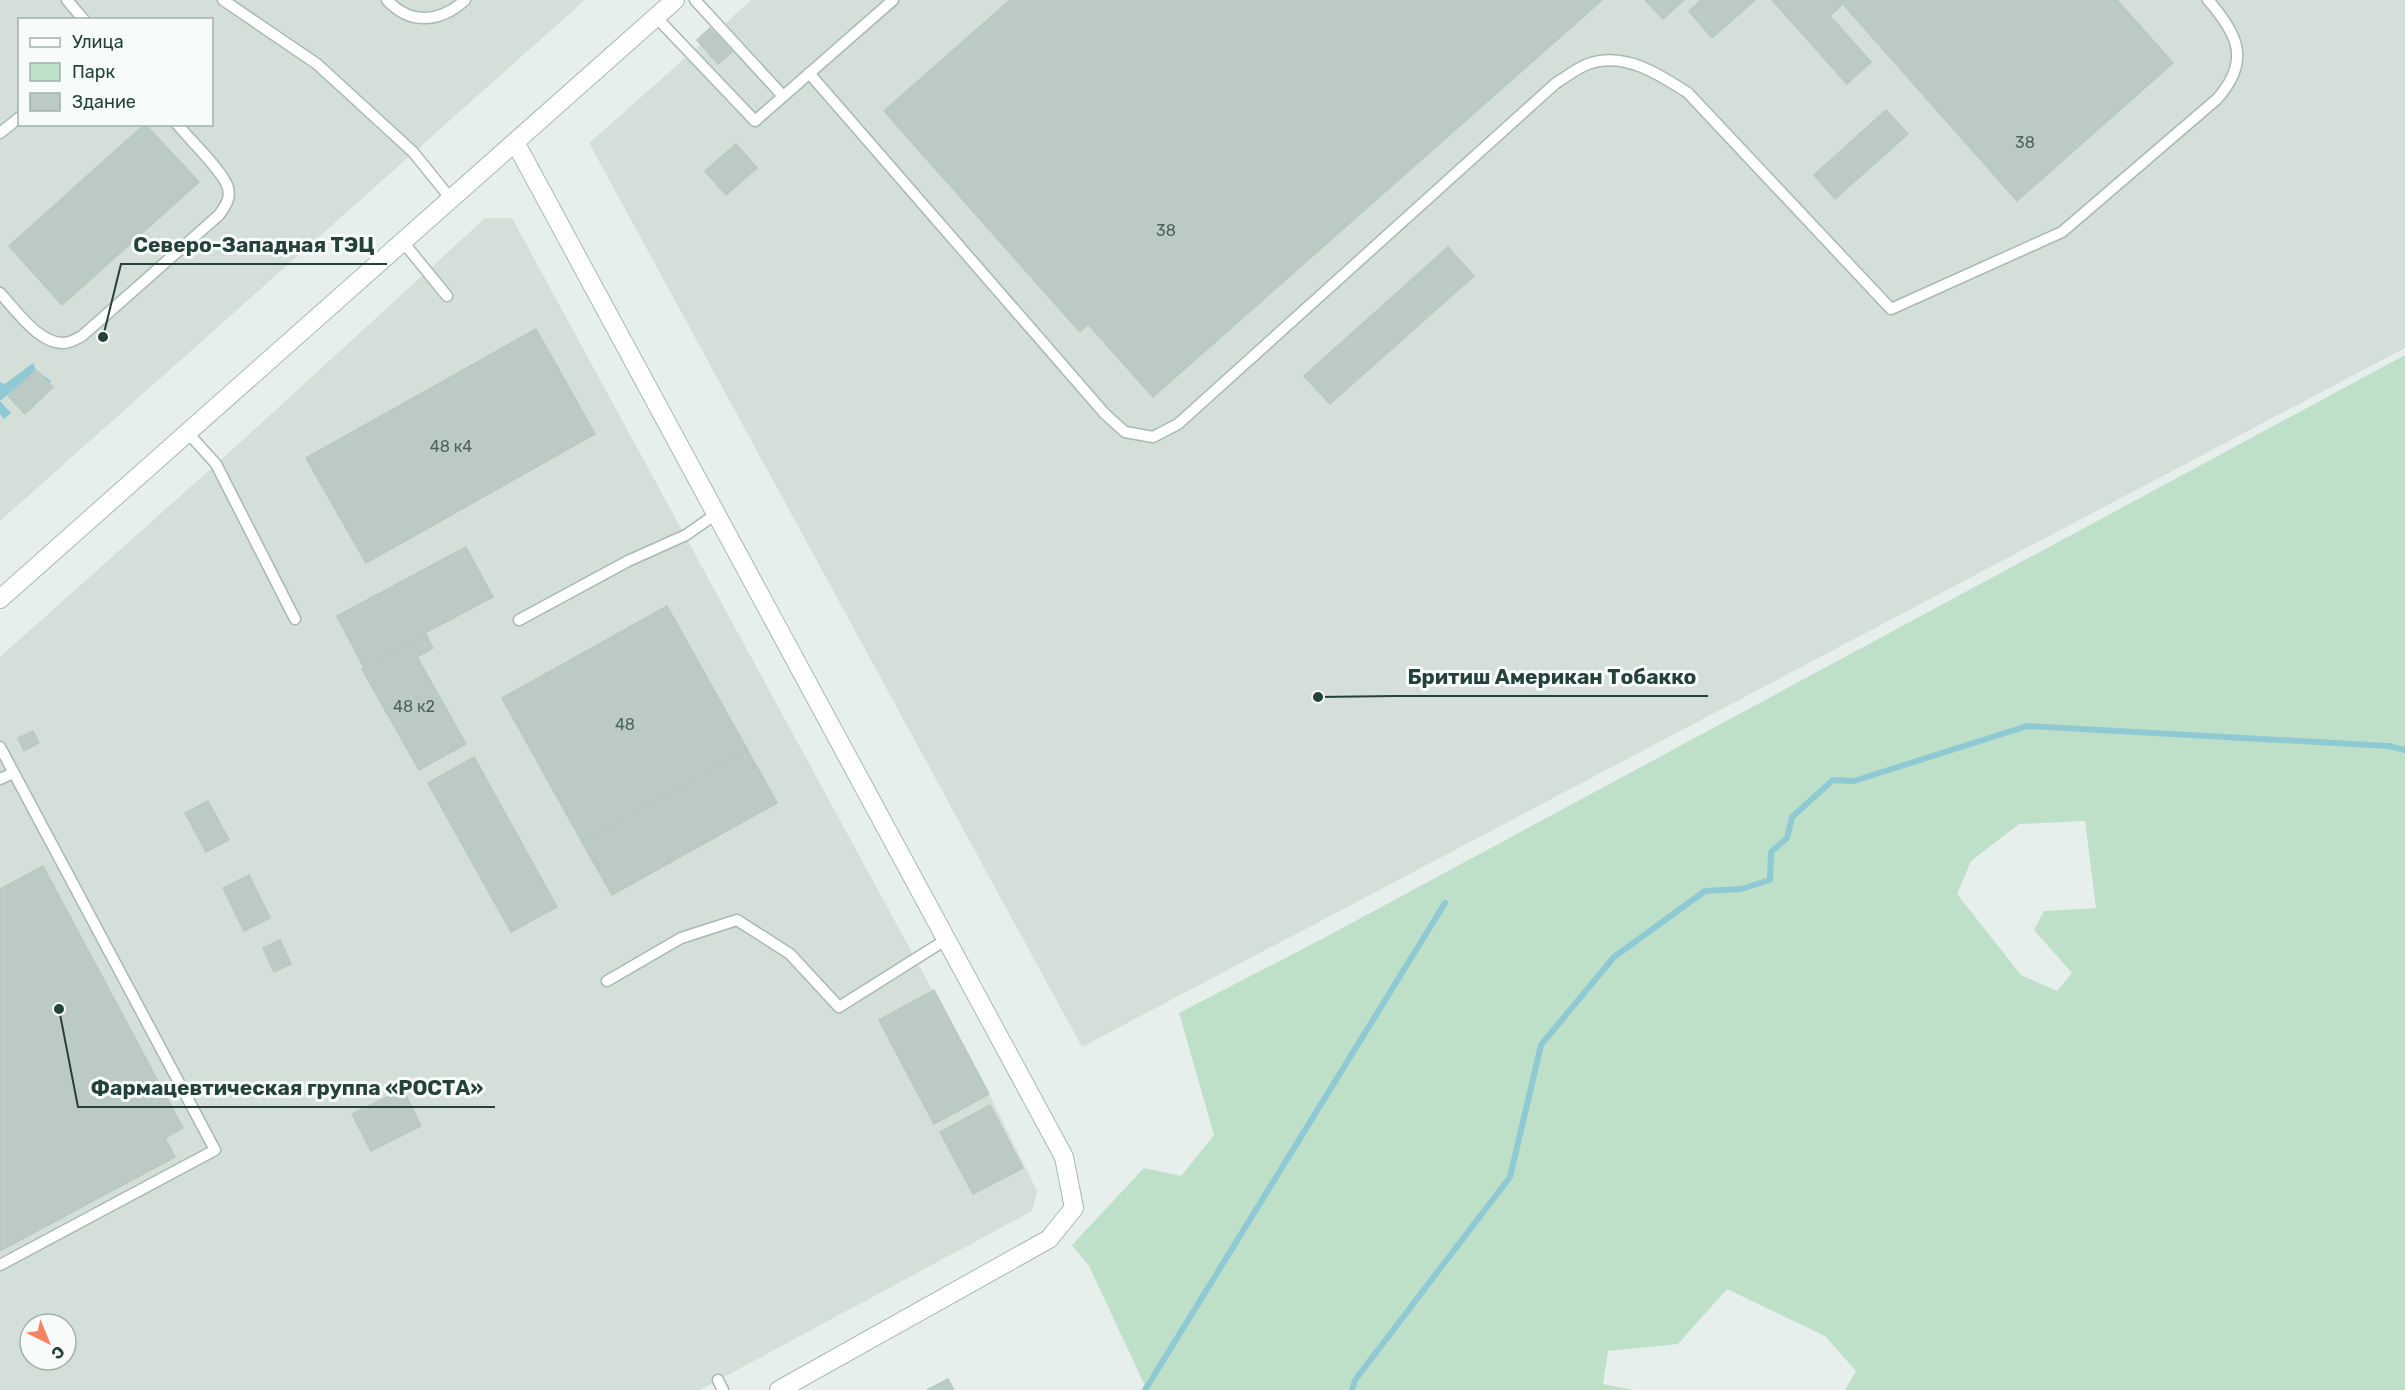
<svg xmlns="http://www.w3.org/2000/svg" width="2405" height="1390" viewBox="0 0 2405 1390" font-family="Rubik,sans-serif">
  <rect width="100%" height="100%" fill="#e6efeb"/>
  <!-- built -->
  <path fill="#d4dfda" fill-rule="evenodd" d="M0,0H585L0,521ZM20,20H212V124H20Z
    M751,0H2405V348L1082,1047L589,143L700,45L697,40L710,28L715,33Z
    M485,218H512L989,1094L1037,1191L1032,1211L700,1390H0V657L234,448ZM30,1324H66V1360H30Z"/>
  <!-- green -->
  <path fill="#bfe0c8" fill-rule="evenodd" d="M2405,355V1390H1845L1856,1371L1825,1336L1727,1289L1678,1344L1608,1351L1603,1384L1634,1390H1147L1089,1266L1072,1245L1144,1168L1181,1176L1214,1135L1179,1013L1322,939ZM2085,821L2096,908L2044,911L2034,930L2072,973L2057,991L2021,975L1957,894L1971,861L2019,824Z"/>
  <!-- water -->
  <path fill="#8ec9d4" d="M33,363L36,370L51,381L41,390L28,378L0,401L11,413L4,419L0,414V382L5,384Z"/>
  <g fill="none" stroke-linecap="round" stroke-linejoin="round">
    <!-- stream -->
    <path stroke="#8ec9d4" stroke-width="6" d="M1145,1390L1445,903
      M1352,1390L1355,1380L1510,1177L1541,1045L1614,957L1705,891L1741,889L1770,880L1771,852L1787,838L1792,817L1833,780L1854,781L2027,726L2389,746L2405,750"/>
  </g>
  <!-- building -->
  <path fill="#bbcac4" stroke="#b8c9c2" stroke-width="1.5" d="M1010,0H1602L1153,397L1088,324L1080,332L884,111Z
    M1645,0H1684L1663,19Z
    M1701,0H1755L1712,38L1689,11Z
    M1772,0H2117L2173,63L2017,201L1843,4L1830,16L1871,62L1847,84Z
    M710,28L732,52L718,64L697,40Z
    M1886,110L1908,134L1835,199L1814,175Z
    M145,124L199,182L62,305L9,246Z
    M736,144L757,168L726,195L705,171Z
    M1448,247L1474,276L1330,404L1304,376Z
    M536,329L595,434L366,563L306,458Z
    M36,370L53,387L25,414L8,396Z
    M466,547L493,597L363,666L337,616Z
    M667,606L747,749L582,842L502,698Z
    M425,633L433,648L417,657L466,744L419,770L362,669Z
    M33,731L39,743L24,751L18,738Z
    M747,749L777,803L612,895L582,842Z
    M474,757L557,907L511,932L428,783Z
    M208,801L229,840L206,852L185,813Z
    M43,866L183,1128L165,1138L175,1157L0,1251V889Z
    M249,875L270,918L244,931L223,888Z
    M280,940L291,964L274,972L263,948Z
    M934,990L989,1094L934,1124L879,1020Z
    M403,1089L421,1126L371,1151L352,1114Z
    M990,1105L1023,1168L973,1194L940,1132Z
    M948,1379L954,1390H927Z"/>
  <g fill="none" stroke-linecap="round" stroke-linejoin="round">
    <defs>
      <path id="lane" d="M67,0L84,20
        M223,0L317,64L413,152L451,199
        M387,0C411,26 441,22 465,0
        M695,0L783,96
        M656,17L755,121L893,0
        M809,73L1105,414L1125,432L1153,437L1178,424L1556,83C1566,77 1577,68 1588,64C1624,51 1659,74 1688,93L1891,309L2062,232L2217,99C2251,61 2238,34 2208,0
        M0,133L20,117
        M403,242L447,296
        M0,293C15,309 43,350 69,342C73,341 78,338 82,336L219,215C225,206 231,199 228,188C225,173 188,138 177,124
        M188,433L216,464L295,619
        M519,620L628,561L686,535L716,514
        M0,747L215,1150L0,1265
        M0,779L13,773
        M607,981L681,938L737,920L790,954L839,1007L947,939
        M718,1380L723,1390"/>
      <path id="street" d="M515,142L1064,1157L1074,1208L1049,1239L779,1390
        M0,599L675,0"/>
    </defs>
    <!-- lane casing -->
    <use href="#lane" stroke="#a8b8b2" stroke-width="13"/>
    <!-- street casing -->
    <use href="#street" stroke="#a8b8b2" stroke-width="20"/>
    <!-- lane -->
    <use href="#lane" stroke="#fff" stroke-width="10"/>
    <!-- street -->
    <use href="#street" stroke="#fff" stroke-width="18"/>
  </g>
  <g text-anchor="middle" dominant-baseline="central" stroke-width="6" stroke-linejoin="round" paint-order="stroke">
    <!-- number labels -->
    <g font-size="16" fill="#4a645c">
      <text x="2025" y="142">38</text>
      <text x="1166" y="230">38</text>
      <text x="451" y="446">48 к4</text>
      <text x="414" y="706">48 к2</text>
      <text x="625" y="724">48</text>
    </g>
  </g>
  <!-- callouts -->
  <path fill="none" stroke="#24423a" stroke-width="2" d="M103 337L121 264H387M1318 697L1395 696H1708M59 1009L78 1107H495"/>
  <g fill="#24423a" stroke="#f7fbf9" stroke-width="2">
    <circle cx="103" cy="337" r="6"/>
    <circle cx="1318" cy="697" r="6"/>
    <circle cx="59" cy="1009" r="6"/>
  </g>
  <g font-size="21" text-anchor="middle" font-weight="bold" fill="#24423a" stroke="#f7fbf9" stroke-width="6" stroke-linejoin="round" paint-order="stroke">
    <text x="254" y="252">Северо-Западная ТЭЦ</text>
    <text x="1552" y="684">Бритиш Американ Тобакко</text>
    <text x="287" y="1095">Фармацевтическая группа «РОСТА»</text>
  </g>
  <!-- legend -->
  <rect x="18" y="18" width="195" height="108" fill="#f7fbf9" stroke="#a3b1ad" stroke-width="1.5"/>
  <rect x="30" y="38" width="30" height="9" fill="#ffffff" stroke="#a3b1ad" stroke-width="1.5"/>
  <text x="72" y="48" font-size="18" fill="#24423a">Улица</text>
  <rect x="30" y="63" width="30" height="18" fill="#bfe0c8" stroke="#a3b1ad" stroke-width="1.5"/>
  <text x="72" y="78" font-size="18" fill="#24423a">Парк</text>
  <rect x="30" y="93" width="30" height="18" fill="#bbcac4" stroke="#a3b1ad" stroke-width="1.5"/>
  <text x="72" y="108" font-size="18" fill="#24423a">Здание</text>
  <!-- north arrow -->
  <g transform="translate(48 1342) rotate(137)"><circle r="28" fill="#f7fbf9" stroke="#a3b1ad" stroke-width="1.5"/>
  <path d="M0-4.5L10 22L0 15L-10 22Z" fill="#f4845f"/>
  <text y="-9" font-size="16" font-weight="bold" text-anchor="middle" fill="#24423a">С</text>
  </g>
</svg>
